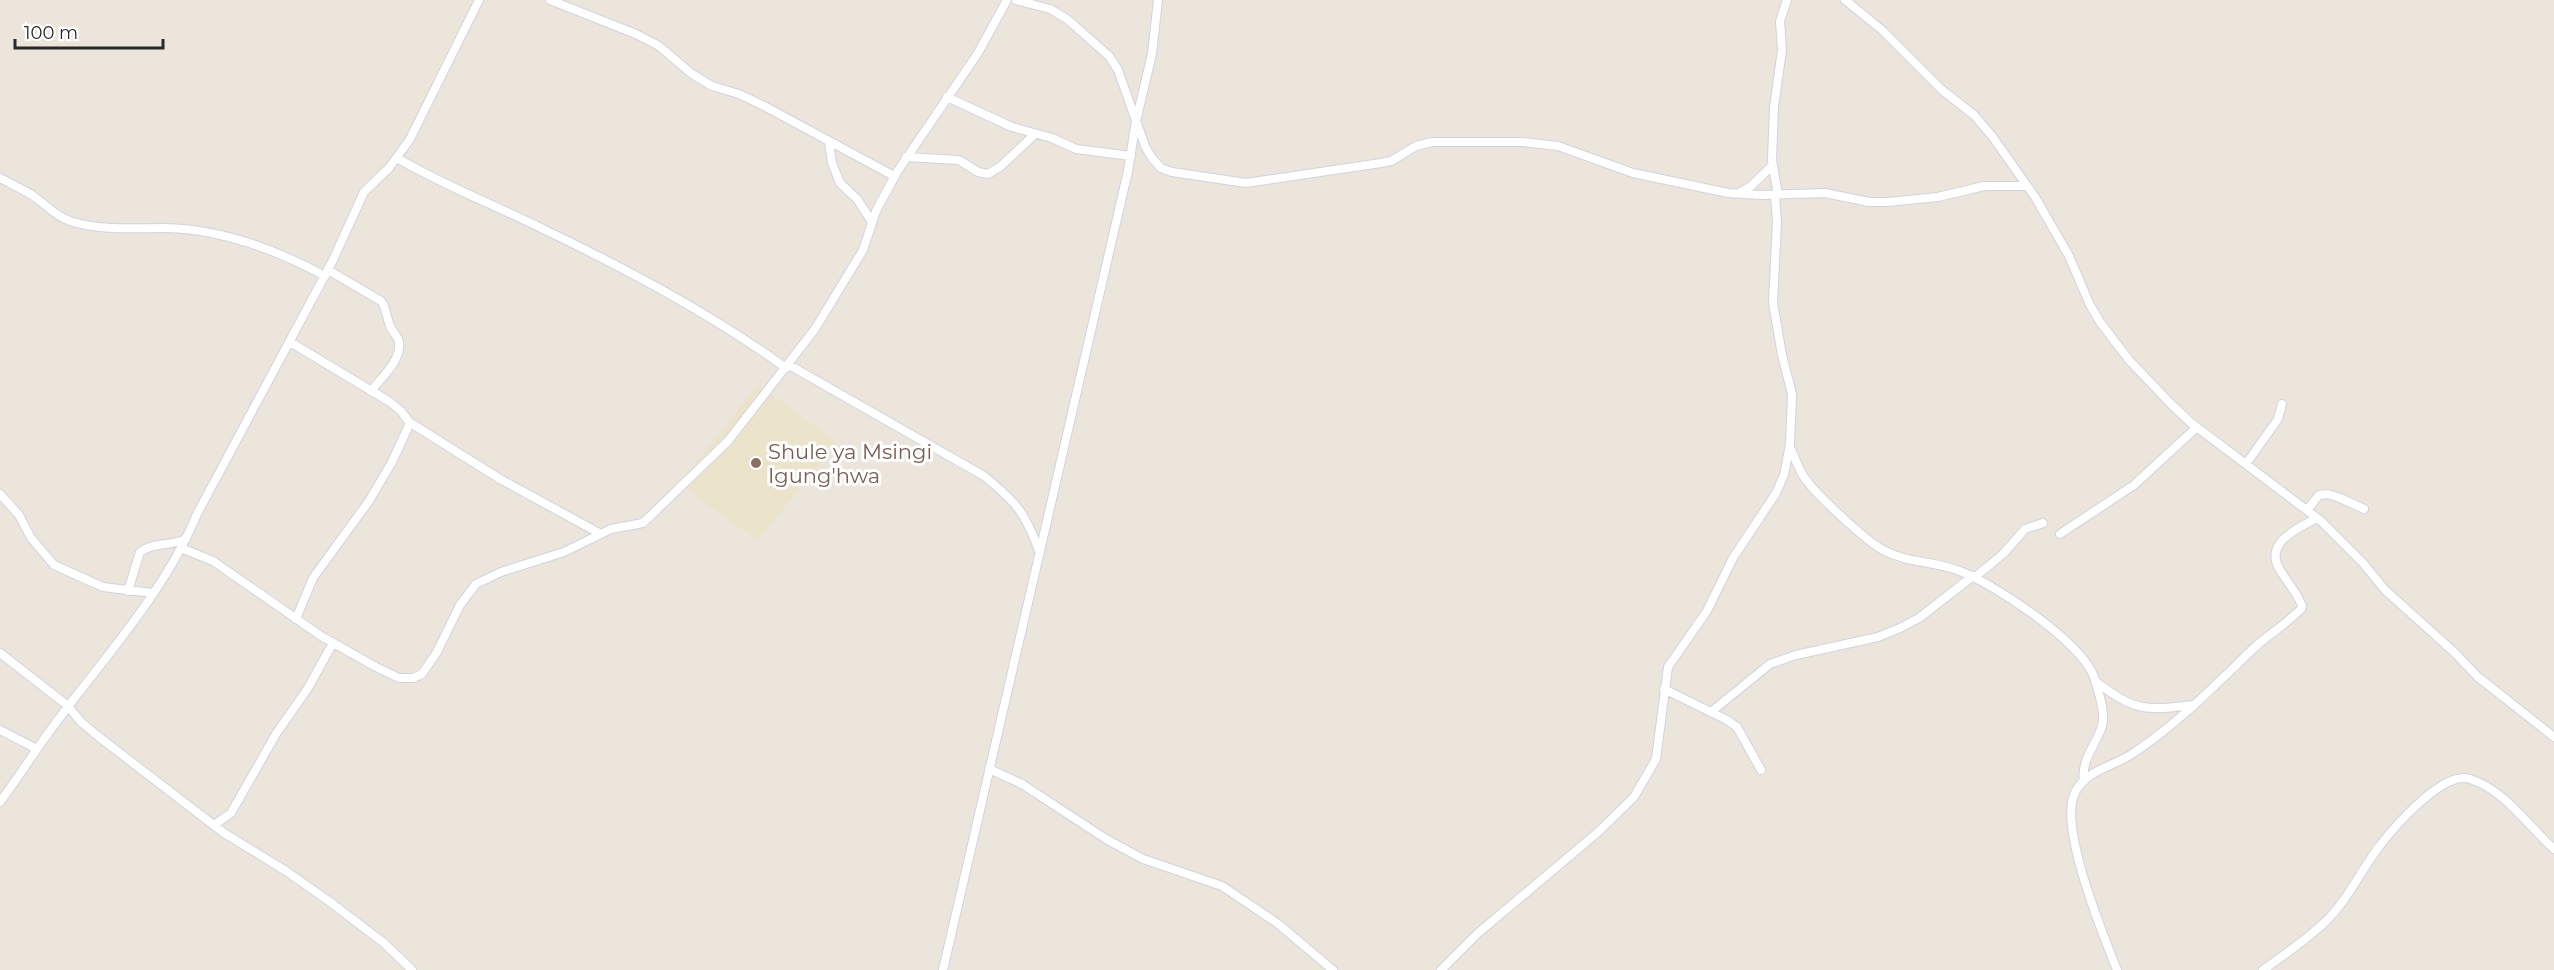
<svg xmlns="http://www.w3.org/2000/svg" width="2554" height="970" viewBox="0 0 2554 970" font-family="Montserrat,sans-serif">
  <rect width="100%" height="100%" fill="#ebe5db"/>
  <!-- education -->
  <path fill="#ece3cb" d="M758,384L836,442L758,541L679,484Z"/>
  <g fill="none" stroke-linecap="round" stroke-linejoin="round">
    <defs>
      <path id="street" d="M550,0L636,34L659,46L692,74L712,86L739,94L766,107L894,176
        M1016,0L1050,9L1067,19L1109,56L1118,70L1145,146L1152,158L1161,168L1172,172L1246,183L1381,163L1391,161L1416,146L1432,142H1523L1558,146L1633,173L1728,193L1760,195L1825,193L1869,202H1888L1938,197L1984,186H2027
        M1845,0L1882,30L1942,90L1974,115L1992,136L2035,197L2069,256L2090,305L2100,322L2129,360L2170,403L2190,422L2321,521L2363,563L2385,590L2454,652L2478,677L2554,737
        M947,97L1012,127L1052,138L1076,149L1131,156
        M829,142L832,163L840,183L857,199L872,222
        M906,157L959,160L978,172L988,174L1001,166L1035,134
        M397,158C443,185 492,204 541,228C625,268 710,313 786,368
        M0,178C11,184 22,189 32,195C45,204 55,216 70,221C100,231 134,228 165,228C222,229 275,249 325,276
        M1739,193L1751,186L1773,165
        M1778,195L1772,160L1774,107L1782,50L1780,21L1787,0
        M328,270L381,301C386,308 386,314 389,323C390,329 395,333 398,339C405,357 381,378 371,391
        M290,342L390,402L401,411L410,423L392,462L369,501L313,578L296,619
        M789,365L984,476C1016,502 1025,512 1039,551
        M409,422L500,479L599,533
        M1790,447C1795,458 1799,471 1806,480C1819,497 1865,540 1883,550C1907,563 1932,561 1957,570C1992,582 2082,642 2094,677C2098,691 2106,712 2102,726C2096,746 2081,758 2084,781
        M2246,464L2278,419L2282,404
        M0,494L19,515L31,538L54,565L103,587L152,593
        M2307,510L2319,495L2328,494L2340,498L2364,509
        M2060,534L2134,485L2197,427
        M181,548L213,561L321,636L376,667L399,678H413L422,674L437,652L460,605L476,584L501,572L564,552L611,529L643,523L728,441L815,329L863,250L876,211L897,172L978,53L1007,0
        M1975,577L2003,554L2025,529L2043,523
        M128,591L140,552C153,542 172,546 186,539
        M0,653L68,706L81,722L99,737L224,833L286,871L330,902L384,943L412,970
        M2095,681C2135,711 2143,711 2193,705
        M1664,689L1727,720L1737,727L1761,770
        M1711,712L1770,664L1796,655L1878,637L1900,628L1919,618L1973,576
        M0,730L37,749
        M989,769L1022,784L1106,839L1143,859L1222,886L1277,923L1333,970
        M0,802C21,774 39,744 61,716C110,651 166,589 197,514L332,262L364,192L389,168L410,139L479,0
        M214,825L231,813L276,734L308,688L333,643
        M943,970L1128,171L1136,121L1152,54L1158,0
        M1441,970L1477,934L1597,833L1634,797L1656,759L1668,667L1707,611L1733,558L1776,493L1784,475L1790,444L1792,394L1782,355L1773,303L1777,222L1775,195
        M2117,970C2103,934 2060,831 2074,795C2083,771 2112,767 2132,754C2178,724 2216,684 2255,647C2270,634 2287,623 2301,609L2302,606C2297,592 2287,582 2280,570C2263,543 2298,528 2317,518
        M2263,970C2284,955 2306,940 2325,922C2347,901 2360,872 2378,848C2393,828 2443,770 2470,779C2505,790 2528,826 2554,849"/>
    </defs>
    <!-- street casing -->
    <use href="#street" stroke="#d1d3e1" stroke-width="10"/>
    <!-- street -->
    <use href="#street" stroke="#fff" stroke-width="8"/>
  </g>
  <!-- markers -->
  <circle fill="#8d6e63" stroke="#fff" stroke-width="2" cx="756" cy="463" r="6"/>
  <g text-anchor="middle" dominant-baseline="central" stroke-width="6" stroke-linejoin="round" paint-order="stroke">
    <!-- education labels -->
    <g font-size="21" fill="#785e54" stroke="#fff" text-anchor="start">
      <text x="768" y="451">Shule ya Msingi<tspan x="768" dy="24">Igung'hwa</tspan></text>
    </g>
  </g>
  <!-- scale -->
  <path d="M15 39v9h148v-9" fill="none" stroke="#292929" stroke-width="3"/>
  <text x="24" y="39" font-size="18" fill="#292929" stroke="#ffffff" stroke-width="4.5" paint-order="stroke">100 m</text>
</svg>
